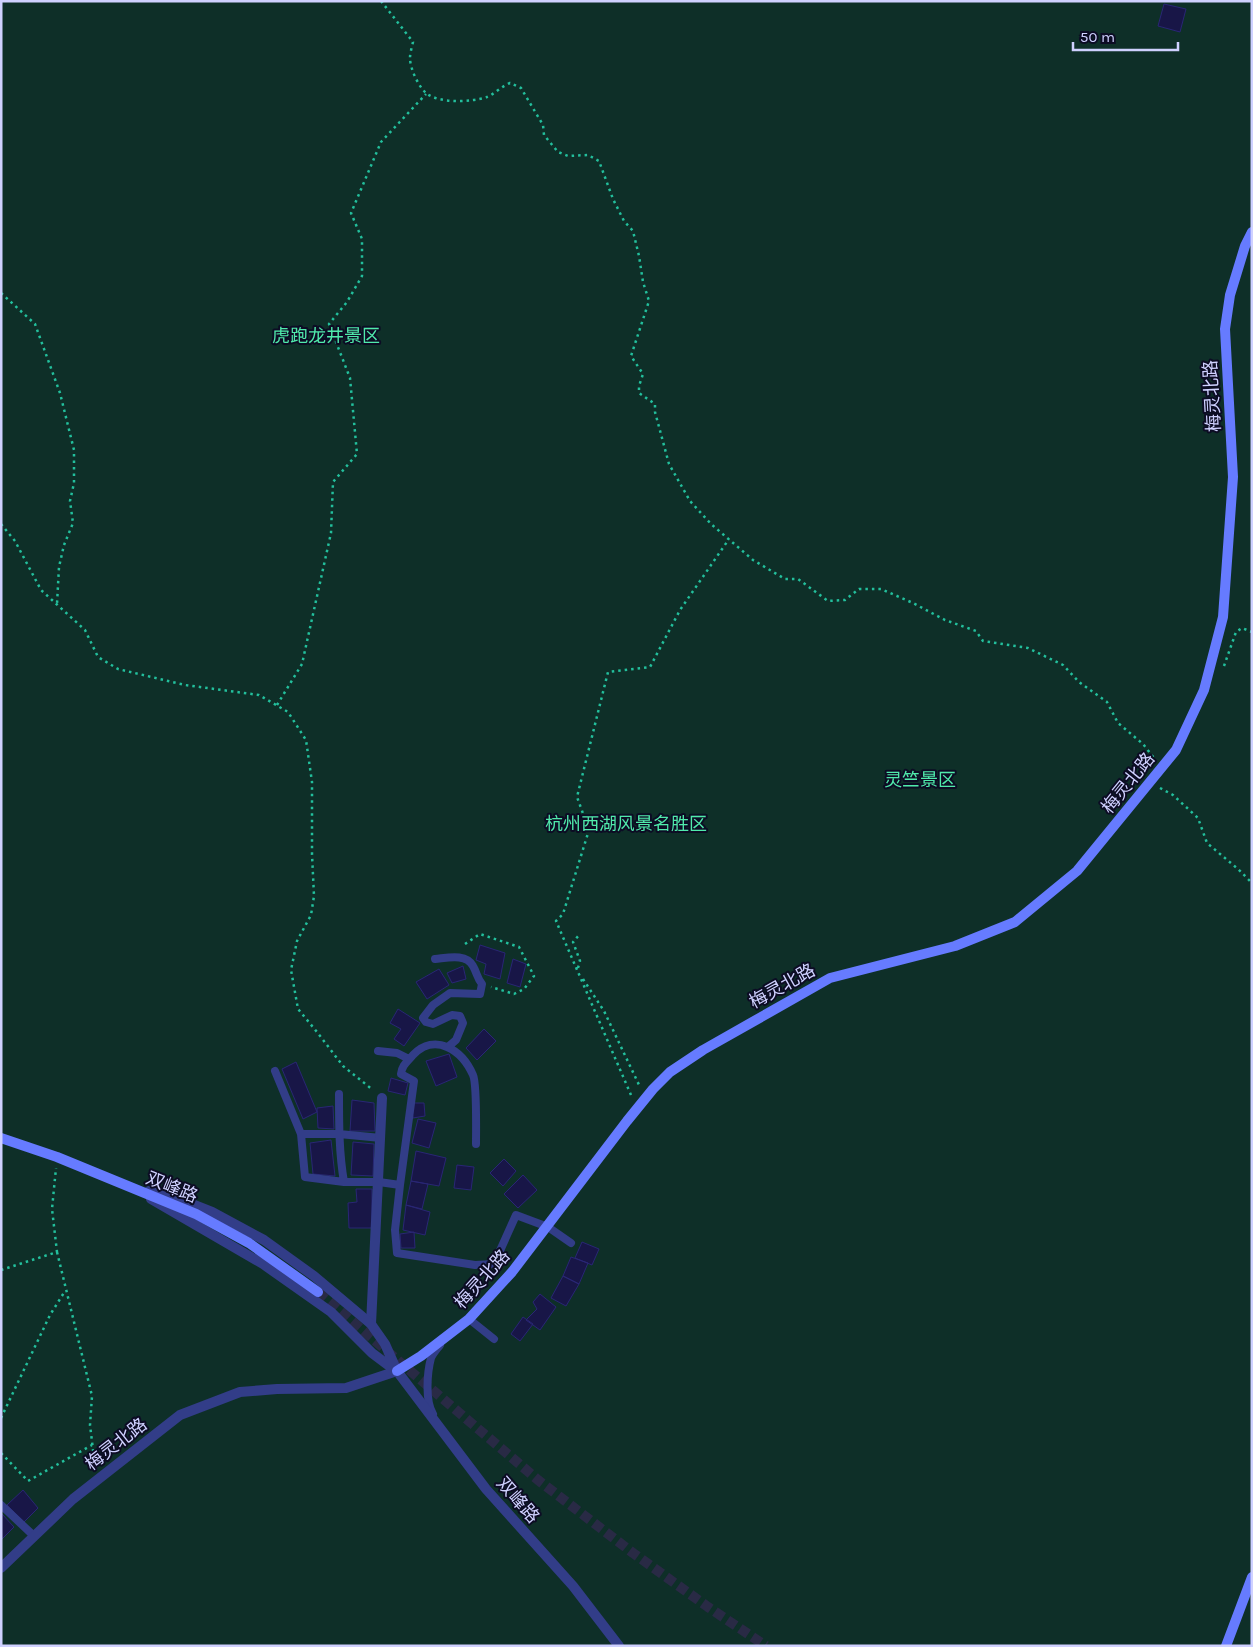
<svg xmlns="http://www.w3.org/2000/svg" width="1253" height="1647" viewBox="0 0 1253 1647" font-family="Karla,'Noto Sans SC',sans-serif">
  <rect width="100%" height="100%" fill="#0c0c24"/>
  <!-- green -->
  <path fill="#0e2f28" d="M1,1H1252V1646H1Z"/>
  <!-- building -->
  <path fill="#181647" stroke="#292675" d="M1164,4L1186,9L1180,32L1158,26Z
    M480,945L505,953L500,979L484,974L486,964L476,960Z
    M513,959L526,964L520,987L507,983Z
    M463,966L466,979L452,983L447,973Z
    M439,969L449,985L427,999L416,982Z
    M398,1009L420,1023L404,1046L394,1039L401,1029L390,1023Z
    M484,1029L496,1041L477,1060L466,1048Z
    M449,1054L457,1077L436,1086L426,1061Z
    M296,1062L317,1112L303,1119L282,1069Z
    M391,1078L408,1083L405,1095L388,1091Z
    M352,1100L374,1103L375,1131H350Z
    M411,1103H424L425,1116L413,1118Z
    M333,1106L334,1129L318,1128L317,1108Z
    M418,1119L436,1123L429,1148L412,1143Z
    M331,1140L335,1176L313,1174L310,1143Z
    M353,1142L374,1144L373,1176L351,1175Z
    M416,1151L446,1158L439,1186L411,1181Z
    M504,1159L516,1171L503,1186L490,1173Z
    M457,1165L474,1167L471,1190L454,1188Z
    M523,1175L537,1190L518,1208L504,1194Z
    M411,1181L428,1184L422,1209L406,1205Z
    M356,1189H372V1228H349L348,1203L357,1202Z
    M406,1205L430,1212L425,1235L403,1230Z
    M414,1232L415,1248H401L400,1234Z
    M582,1242L599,1249L592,1265L575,1258Z
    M571,1257L588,1263L579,1284L563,1276Z
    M563,1276L579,1284L566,1306L551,1298Z
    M540,1294L556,1307L540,1330L526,1320L537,1309L533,1302Z
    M523,1317L533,1324L520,1341L511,1334Z
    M23,1490L38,1508L24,1522L7,1505Z
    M1,1513L14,1527L1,1540Z"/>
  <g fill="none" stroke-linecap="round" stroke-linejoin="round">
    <!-- secondary-tunnel -->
    <path stroke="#292a45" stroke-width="10" stroke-dasharray="10 5" stroke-linecap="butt" d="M318,1292L538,1480L633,1553L708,1607L766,1646"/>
    <!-- path -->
    <path stroke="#23bf9c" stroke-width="2.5" stroke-dasharray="2.5 4" stroke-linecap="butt" d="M381,1L413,42C412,47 410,53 410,58C410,68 418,86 426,93C439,104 472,102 487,97C493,95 502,86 510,83L521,88L543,125L544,135L558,152L568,156L588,155L599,161L613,199L624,221L633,231L639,256L643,282L649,301L631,356L643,374L639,386V393L655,404V412L669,464L690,501L711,524L753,560L785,579H798L828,601L845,600L859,589H881L913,603L945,620L976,631L983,641L1028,648L1063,665L1079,682L1107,702L1118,723L1143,744L1154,758
      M1,293L35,324L60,393L74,450V483L70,501L73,523L64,545L59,567L57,604
      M1,524L15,541L41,590L85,630L98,657L118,669L185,685L259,695L288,712L306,740L312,782V854L314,896L311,915L297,941L291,970L298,1009L317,1032L343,1066L373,1090
      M1224,666L1236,632L1242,628L1252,632
      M277,705L302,664L331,533L333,482L357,454L350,378L329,324L347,302L362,276V239L351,213L381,142L426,94
      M1160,788L1173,795L1198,818L1207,843L1238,869L1252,883
      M465,944L480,934L519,947L534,976L524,989L514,994L491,987
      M578,968L580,961L573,942L580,934
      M583,979L604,1011L640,1087
      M631,1095L556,921L563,914L589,830L577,797L608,672L650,667L680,610L729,539
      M57,1252L92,1396L90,1425L95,1466
      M1,1270L57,1252L52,1209L56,1168
      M1,1418L50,1315L65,1291
      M1,1453L28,1481L92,1445"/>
    <!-- service -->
    <path stroke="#323d88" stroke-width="8" d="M435,959C447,958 466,953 473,966C477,973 477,978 482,984L480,994L450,993L433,1005L423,1018L426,1022L433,1024L452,1015L460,1016L463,1023L456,1040L449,1046
      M378,1051L397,1053L409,1059
      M275,1071L301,1134
      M339,1094C339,1124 339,1153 344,1182H379L400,1185L414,1081L401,1074C402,1065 407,1062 413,1055C435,1032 462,1050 473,1075C477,1084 476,1131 476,1144
      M344,1182L305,1177L301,1134H339L381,1138
      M400,1185L395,1230L397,1253L475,1265L494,1264L516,1215L548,1227L571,1243
      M469,1319L494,1339
      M433,1414C425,1401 427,1373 431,1358C433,1353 437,1349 440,1345
      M1,1505L34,1536"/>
    <!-- minor -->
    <path stroke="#323d88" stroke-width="10" d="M371,1324L382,1098"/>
    <!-- tertiary -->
    <path stroke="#323d88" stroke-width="10" d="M149,1191L174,1197L212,1212L264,1240L314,1276L371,1324L385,1344L397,1371L486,1489L573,1586L619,1646
      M151,1199L263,1264L331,1312L372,1353L396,1371
      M1,1568L73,1499L180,1415L240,1392L277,1389L346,1388L397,1371"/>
    <!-- secondary -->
    <path stroke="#667bff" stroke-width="10" d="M1,1138L57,1157L196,1214L249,1243L318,1292
      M397,1371L421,1356L469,1319L512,1272L627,1121L653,1089L670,1072L703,1050L830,978L955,946L1015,922L1077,871L1176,750L1204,690L1223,617L1233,477L1225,329L1230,295L1245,246L1252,232
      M1226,1646L1252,1577"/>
  </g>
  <g text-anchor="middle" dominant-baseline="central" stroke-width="4" stroke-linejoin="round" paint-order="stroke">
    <!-- park labels -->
    <g font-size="18" fill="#50eaab" stroke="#0c0c24">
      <text x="326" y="336">虎跑龙井景区</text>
      <text x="920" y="780">灵竺景区</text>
      <text x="626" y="824">杭州西湖风景名胜区</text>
    </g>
    <!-- street labels -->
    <g font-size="18" fill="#cfd1ff" stroke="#0c0c24">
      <text transform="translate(1212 396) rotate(-93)">梅灵北路</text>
      <text transform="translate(1128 783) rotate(-51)">梅灵北路</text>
      <text transform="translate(782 986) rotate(-29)">梅灵北路</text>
      <text transform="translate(172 1187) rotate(22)">双峰路</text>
      <text transform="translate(482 1279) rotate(-48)">梅灵北路</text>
      <text transform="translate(116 1444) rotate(-38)">梅灵北路</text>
      <text transform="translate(518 1500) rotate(49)">双峰路</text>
    </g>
  </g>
  <!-- border -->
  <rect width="1253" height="1647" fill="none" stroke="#cfd1ff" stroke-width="5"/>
  <!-- scale -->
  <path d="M1073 42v8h105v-8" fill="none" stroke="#cfd1ff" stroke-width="2.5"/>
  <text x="1080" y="42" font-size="15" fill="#cfd1ff" stroke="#0c0c24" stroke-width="4" paint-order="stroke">50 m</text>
</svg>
